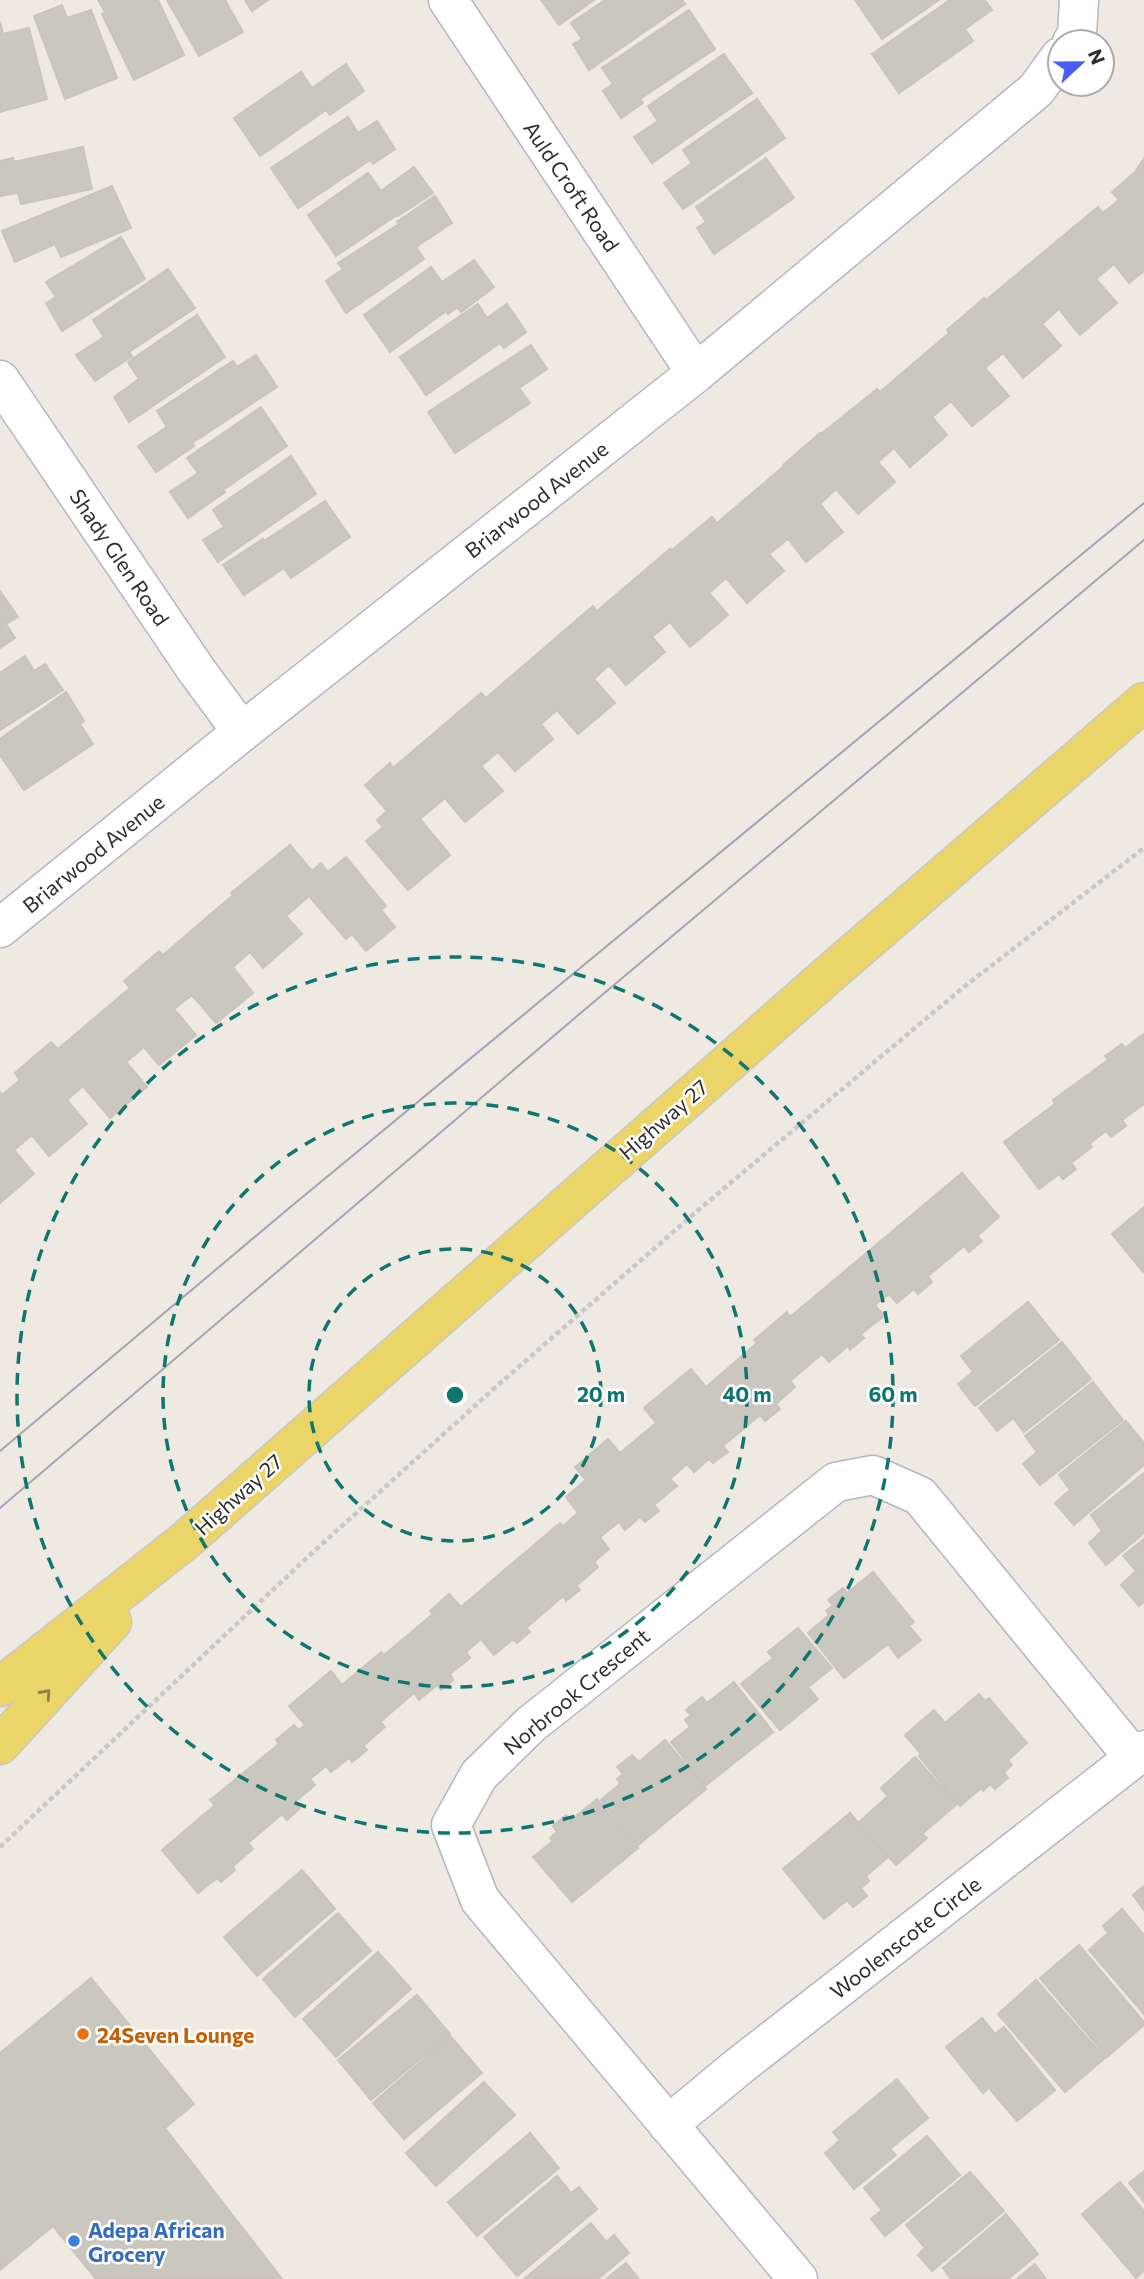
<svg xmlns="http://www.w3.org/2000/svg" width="1144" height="2279" viewBox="0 0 1144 2279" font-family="Commissioner,sans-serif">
  <rect width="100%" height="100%" fill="#eee9e1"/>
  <!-- building -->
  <path fill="#cac7bf" stroke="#cac5ba" stroke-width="2" d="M98,0H158L184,55L134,80L102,14L105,12Z
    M167,0H225L243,32L199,56Z
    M245,0H268L252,11Z
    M541,0H594L559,25Z
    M605,0H682L685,4L589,70L573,44L582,39L571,23Z
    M855,0H939L882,39Z
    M950,0H985L992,10L965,29L973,41L899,93L872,54Z
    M62,5L67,18L91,10L117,78L65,99L34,16Z
    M689,10L715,49L640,99L643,103L621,118L603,91L613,84L602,68Z
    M0,22L3,34L29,28L47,99L0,112Z
    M724,54L752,93L652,163L634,137L658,121L648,106Z
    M346,64L364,91L330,115L326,110L260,156L234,118L301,72L312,88Z
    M757,99L785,138L683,209L664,183L692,163L683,150Z
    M348,117L358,133L377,121L395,149L373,164L370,160L298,208L271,168Z
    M83,147L92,189L21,204L18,193L0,196V161L13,158L14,162Z
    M766,158L794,198L714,254L697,228L706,222L696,207Z
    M1144,158V271L1129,283L1114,264L1096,279L1117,303L1080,335L1059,309L1042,324L1061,346L1023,378L1003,353L985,368L1009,396L972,426L951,401L932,417L947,435L910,467L894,448L878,462L895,482L858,514L836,489L820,504L843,532L806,562L788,539L769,554L784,571L747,603L726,578L709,593L728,615L690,647L670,622L652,637L665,652L626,685L609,665L594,679L615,703L578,734L557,710L541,724L553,739L515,771L498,752L481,766L503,791L465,822L445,798L420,819L450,855L408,890L366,841L383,827L377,820L387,811L365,785L390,763L393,768L481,693L486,698L593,606L597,611L670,549L672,550L712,517L717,523L784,466L783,465L820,433L821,434L877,389L880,392L949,333L947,330L984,298L986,300L1098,207L1103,213L1119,200L1112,192L1135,172Z
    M414,167L433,193L398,216L397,215L336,256L308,215L368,173L381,191Z
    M112,186L131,228L61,257L55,244L15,262L2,231Z
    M435,196L452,223L416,247L424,259L346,313L326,281L343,269L338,263L399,224L397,222Z
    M121,237L145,279L62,331L46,303L56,297L46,282Z
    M474,260L494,287L461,312L457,307L448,314L446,311L390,352L364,315L431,267L442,282Z
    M168,269L195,308L129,352L132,356L95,381L76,355L104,337L93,320Z
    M478,304L487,318L507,304L526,332L504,348L500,343L426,395L400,357Z
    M197,315L225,357L129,422L114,397L139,379L128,362Z
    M531,345L547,369L519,388L530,403L455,453L428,412Z
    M256,355L277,387L192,443L194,446L156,472L138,446L167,427L157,411L233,361L237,367Z
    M261,407L287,446L223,490L225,492L188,518L170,492L198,473L187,458Z
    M291,456L316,494L218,562L203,540L224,527L213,510Z
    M325,501L350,537L291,578L284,568L244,595L223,565L263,539L264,541Z
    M0,591L18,617L6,624L15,638L0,648Z
    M25,656L34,671L45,664L63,690L0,730V673Z
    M66,692L84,721L80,724L93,744L24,790L0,755V739Z
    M290,845L312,871L321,863L328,872L346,857L386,906L381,910L395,927L366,951L352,934L346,939L309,896L286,916L302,934L263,968L250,952L233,967L253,993L216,1023L192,995L174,1009L196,1035L159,1065L144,1047L126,1062L147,1087L110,1118L83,1086L67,1100L87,1124L49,1156L32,1135L14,1150L34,1174L0,1203V1092L2,1095L20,1080L15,1073L51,1042L58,1049L130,988L124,981L159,951L163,955L233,895L231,893Z
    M1144,1034V1104L1122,1120L1126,1126L1111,1137L1106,1131L1089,1144L1092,1147L1071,1163L1076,1169L1063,1179L1059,1174L1039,1189L1004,1142L1055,1104L1053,1100L1108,1060L1105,1056L1122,1044L1125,1048Z
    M962,1173L999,1217L977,1236L982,1241L969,1252L964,1246L928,1276L932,1282L918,1294L914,1289L897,1303L889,1294L875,1305L884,1316L861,1334L864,1338L850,1350L848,1346L829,1362L822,1354L790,1381L795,1387L776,1404L780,1409L765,1421L760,1415L723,1446L728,1452L713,1463L709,1459L694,1472L687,1464L670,1479L677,1486L654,1505L659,1511L645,1522L640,1517L625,1530L619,1522L600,1537L609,1549L594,1562L598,1567L576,1586L580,1590L566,1601L563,1596L526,1628L530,1632L517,1643L513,1639L494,1655L481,1639L466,1652L470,1658L450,1674L453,1680L441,1690L437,1685L419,1700L414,1693L380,1722L385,1727L363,1746L367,1750L352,1762L349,1758L331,1772L326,1766L310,1779L315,1785L295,1802L300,1808L287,1820L282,1814L248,1843L253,1849L233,1866L235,1870L221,1882L217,1878L198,1893L162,1850L215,1805L210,1800L279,1744L276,1740L294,1725L299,1730L305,1725L289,1706L331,1671L342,1685L381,1652L384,1655L433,1614L430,1611L449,1594L461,1607L560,1523L563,1526L578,1513L566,1497L586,1480L575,1467L608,1439L620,1453L656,1423L644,1408L691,1369L706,1387L757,1343L754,1340L787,1312L790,1317Z
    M1144,1207V1271L1143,1272L1112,1234Z
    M1028,1302L1059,1340L975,1406L958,1384L973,1372L961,1356Z
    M1062,1342L1091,1379L1024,1432L1013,1418L997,1431L979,1408Z
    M1093,1382L1123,1420L1040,1485L1023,1464L1037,1452L1025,1436Z
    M1126,1421L1144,1443V1465L1074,1525L1055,1503L1070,1490L1059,1475Z
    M1144,1473V1533L1106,1565L1089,1543L1102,1531L1091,1515Z
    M1144,1539V1602L1139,1606L1121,1585L1136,1571L1123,1556Z
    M873,1572L914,1622L909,1626L921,1640L898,1658L888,1644L844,1678L808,1633L829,1615L826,1611L833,1605L828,1600L843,1588L847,1593Z
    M798,1628L832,1668L808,1687L818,1699L780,1730L741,1684L773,1658L768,1652Z
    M734,1682L773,1732L705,1786L671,1742L690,1727L685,1720L691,1715L686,1710L702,1697L707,1703Z
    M979,1694L985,1701L989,1698L1027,1743L1008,1760L1012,1765L1004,1772L1008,1778L995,1789L990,1784L983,1791L981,1788L960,1806L919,1756L921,1754L905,1735L934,1710L945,1723Z
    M665,1740L706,1789L638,1845L601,1800L620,1784L617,1779L623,1774L617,1767L632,1755L639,1762Z
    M915,1757L957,1804L922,1834L927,1838L896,1865L858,1823L888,1796L881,1788Z
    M597,1799L638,1848L572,1902L533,1857L553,1841L550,1838L557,1832L553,1826L566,1815L571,1820Z
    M850,1813L887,1858L866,1876L869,1881L861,1888L867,1896L853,1907L847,1900L824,1919L783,1869Z
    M302,1870L335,1909L257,1976L224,1937Z
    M1144,1886V1910L1133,1895Z
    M1122,1909L1144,1935V2014L1089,1950L1108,1933L1103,1926Z
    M338,1913L371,1951L295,2017L263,1979Z
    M1079,1945L1144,2022V2025L1107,2057L1040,1978Z
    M378,1952L411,1989L336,2057L303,2019Z
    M91,1978L194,2104L165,2128L282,2279H96L53,2226L0,2270V2053Z
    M1036,1980L1105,2058L1065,2092L998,2014Z
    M417,1995L450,2034L371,2100L338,2060Z
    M982,2018L995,2034L1004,2027L1055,2090L1017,2121L989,2088L983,2093L946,2047Z
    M450,2036L482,2073L404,2139L373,2103Z
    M897,2079L928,2118L890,2149L896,2155L854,2189L825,2153L840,2140L833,2132Z
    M484,2082L515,2115L436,2186L406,2153Z
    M530,2133L559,2168L477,2236L448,2202Z
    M927,2136L960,2175L885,2236L871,2219L882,2210L864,2188Z
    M1144,2171V2202L1129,2183Z
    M970,2172L1004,2211L932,2271L918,2255L925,2248L906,2225Z
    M557,2176L571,2193L579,2187L597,2209L517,2276L484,2237Z
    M1120,2182L1144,2211V2271L1136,2278L1082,2214Z
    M1006,2214L1038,2254L1008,2279H951L943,2268Z
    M591,2223L606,2242L614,2235L629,2253L598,2279H524Z
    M626,2263L639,2279H606Z
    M1035,2264L1046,2279H1017Z"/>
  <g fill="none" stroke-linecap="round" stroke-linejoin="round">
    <defs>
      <path id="minor" d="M448,0L696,373
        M1072,42L1077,35L1079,0
        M0,380L197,671L242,732
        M0,928L242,732L696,373L1036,90L1060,57
        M668,2125L738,2067L1144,1750
        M798,2279L480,1900L451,1825L479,1775L530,1725L836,1482L873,1475L920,1496L1134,1758"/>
      <path id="major" d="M0,1687L186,1540L828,975L1144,702
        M0,1745L112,1622"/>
    </defs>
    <!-- minor casing -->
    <use href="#minor" stroke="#b4b6c0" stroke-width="41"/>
    <!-- major casing -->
    <use href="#major" stroke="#c8c8c8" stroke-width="41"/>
    <!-- path -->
    <path stroke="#c8c8c8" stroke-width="4.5" stroke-dasharray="5 3.5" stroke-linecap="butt" d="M0,1847L312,1553L498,1385L703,1206L965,986L1144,848"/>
    <!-- minor -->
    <use href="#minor" stroke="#fff" stroke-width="38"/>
    <!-- major -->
    <use href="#major" stroke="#ecd568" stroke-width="38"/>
    <!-- tram -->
    <path stroke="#a3a5b7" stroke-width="2" d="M0,1451L288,1209L1144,503
      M0,1508L583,1011L1144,540"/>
  </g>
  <!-- one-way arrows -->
  <defs><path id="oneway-chevron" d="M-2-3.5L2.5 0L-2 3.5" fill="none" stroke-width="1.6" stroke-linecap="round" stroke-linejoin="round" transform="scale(1.75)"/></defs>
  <use stroke="#8c814a" href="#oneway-chevron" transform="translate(46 1694) rotate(-48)"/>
  <!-- distance rings -->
  <g fill="none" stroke="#0f766e" stroke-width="3.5" stroke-dasharray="12 9">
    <circle cx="455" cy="1395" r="146"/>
    <circle cx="455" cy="1395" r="292"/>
    <circle cx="455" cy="1395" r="438"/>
  </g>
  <!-- markers -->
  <circle fill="#e8710a" stroke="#fff" stroke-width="2.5" cx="83" cy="2034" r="7"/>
  <circle fill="#3f7fe0" stroke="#fff" stroke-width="2.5" cx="74" cy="2241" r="7"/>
  <g text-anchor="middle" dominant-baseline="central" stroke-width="5" stroke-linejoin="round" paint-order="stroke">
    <!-- street labels -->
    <g font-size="21" fill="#2d2d2d" stroke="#fff">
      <text transform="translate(572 186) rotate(56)">Auld Croft Road</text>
      <text transform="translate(536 499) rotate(-38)">Briarwood Avenue</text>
      <text transform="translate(120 557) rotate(56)">Shady Glen Road</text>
      <text transform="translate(93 853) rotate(-39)">Briarwood Avenue</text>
      <text transform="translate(663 1119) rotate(-41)">Highway 27</text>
      <text transform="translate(238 1494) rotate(-42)">Highway 27</text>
      <text transform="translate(576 1691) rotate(-40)">Norbrook Crescent</text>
      <text transform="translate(905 1937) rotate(-38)">Woolenscote Circle</text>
    </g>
    <!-- food labels -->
    <g font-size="21" font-weight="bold" fill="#c56008" stroke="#fff" text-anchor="start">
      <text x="97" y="2034">24Seven Lounge</text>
    </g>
    <!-- shop labels -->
    <g font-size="21" font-weight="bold" fill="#366cbe" stroke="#fff" text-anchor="start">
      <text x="88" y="2229">Adepa African<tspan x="88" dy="24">Grocery</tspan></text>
    </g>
  </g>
  <circle cx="455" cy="1395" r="10" fill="#0f766e" stroke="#fff" stroke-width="3.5"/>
  <g font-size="21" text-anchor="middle" font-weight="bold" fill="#0f766e" stroke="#fff" stroke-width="5" stroke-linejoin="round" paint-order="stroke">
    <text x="601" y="1402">20 m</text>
    <text x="747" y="1402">40 m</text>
    <text x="893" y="1402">60 m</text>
  </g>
  <!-- north arrow -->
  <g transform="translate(1081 63) rotate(68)"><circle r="33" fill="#ffffff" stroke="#ababab" stroke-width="2"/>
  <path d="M0-5L12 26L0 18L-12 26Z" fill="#485ef4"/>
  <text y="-10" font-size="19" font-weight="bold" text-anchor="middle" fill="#2d2d2d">N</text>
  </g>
</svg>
